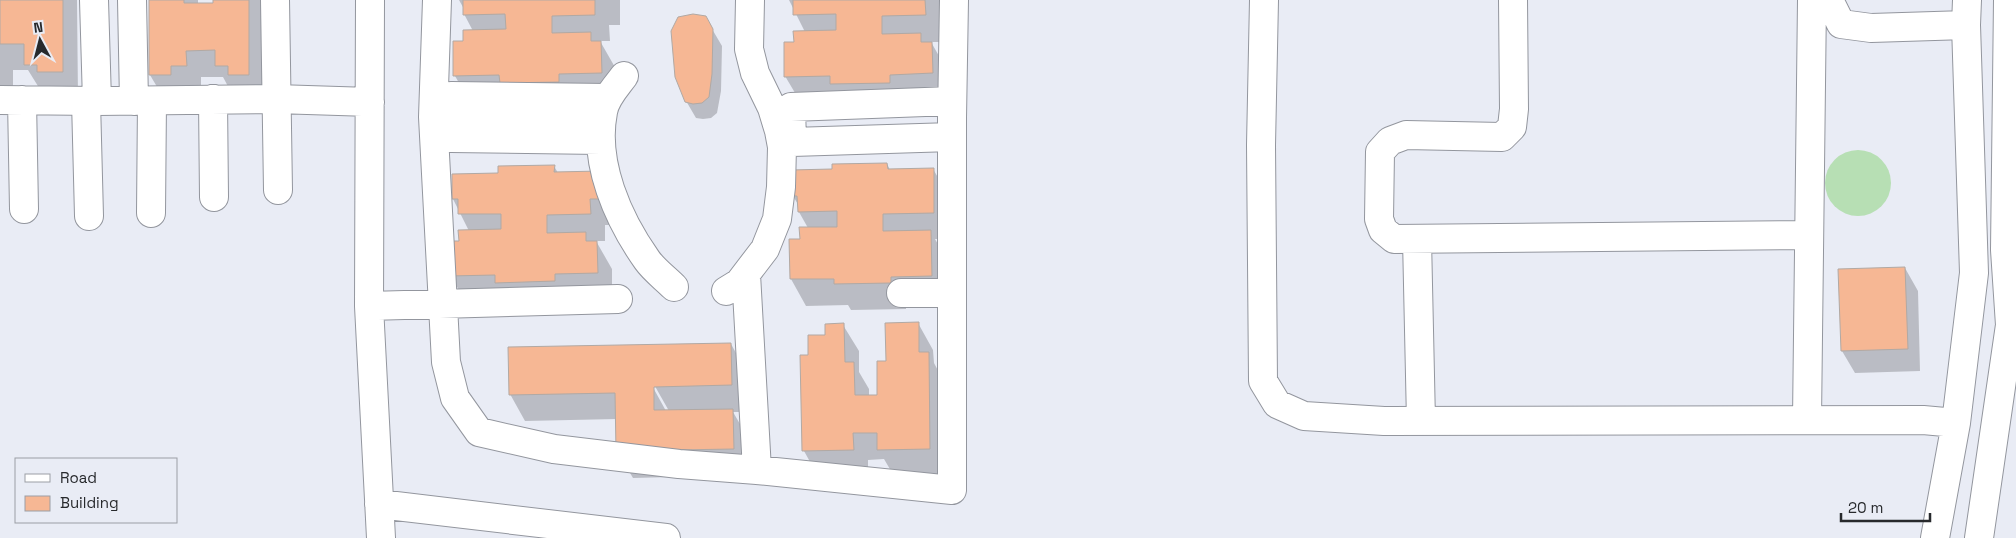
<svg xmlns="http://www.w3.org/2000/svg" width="2016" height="538" viewBox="0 0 2016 538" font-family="'Space Grotesk',sans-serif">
  <rect width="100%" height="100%" fill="#e9ecf5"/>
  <!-- green -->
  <path fill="#b7dfb4" d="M1825 183a33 33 0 1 1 66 0a33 33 0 1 1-66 0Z"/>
  <!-- shadow -->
  <path fill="#0003" fill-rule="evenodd" d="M0,0H77L78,98L41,91L28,70H13V91H0Z
    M150,0H198V5H214V0H263L264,101L231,92L223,77H201V92L166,102L150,75Z
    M459,0H620V25H609L610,41H600L616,69L617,99L470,102L455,76L473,31L464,14V9Z
    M789,0H951V26H940V42H931L947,70V100L801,103L785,76L795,43L805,32Z
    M705,17L722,46L721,91L717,113L711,118L703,119L696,118L682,94Z
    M887,164L890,170L933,169L949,196V239H935L946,258V302L906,303V309L851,310L848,305L806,306L791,279L801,240L808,228L799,212V206L793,196L833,171Z
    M554,166L558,173L600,172L616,225H605V241H596L612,269V299L466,302L450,275L460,242L469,231L453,199L500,174Z
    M1905,268L1918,291L1920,371L1855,373L1842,351L1839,271Z
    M918,323L933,350L934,363L943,380L945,475L894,476L884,459L868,460V476L819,478L804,451L802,356H809L826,336L843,325L859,351V372L869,389V396H878L887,362Z
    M731,344L746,371L747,412H733L747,436L748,475L633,478L617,451V419L525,421L510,394ZM652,381L669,411H666L650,382Z"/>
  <!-- building -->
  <path fill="#f6b794" stroke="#b1a9a4" d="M0,0H63V72H37V65H24V44H0Z
    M149,0H184V3H213V0H249V75H228V66H215V50L186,51L187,66H171V75H149Z
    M463,0H595V15L552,16V33L591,32V41H601L602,73L559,74V82L500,83L499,75L453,76V41H463V30L506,29L505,14L463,15Z
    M793,0H925L926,15L882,16V34L921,33V42H932L933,73L890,75V83L830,84V76L784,77V42H794L793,31L836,30V14L793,15Z
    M693,14L706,16L713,29L712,74L709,97L702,103L693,104L685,102L675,77L671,31L678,17Z
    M887,163L888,169L934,168V213L883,214V231L931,230L932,276L891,277V283L834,284V279H790L789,239H800L799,227H837V211L798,212L797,196H791V170L832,169V164Z
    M555,165L554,172L601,171L602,199H590L591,214L547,215V233L586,232V241H597L598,273L555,274V281L495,283V275L449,276L448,241H459L458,230L501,229V214H458V199H452V174L498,173V166Z
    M1905,267L1908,349L1841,351L1838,269Z
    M919,322V352H929L930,449L877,450V433H853L854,450L802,451L800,355H808V335H825V324L844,323L845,362H854L855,395H877V361H886L885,323Z
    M731,343L732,385L654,387V410L733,409L734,449L616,451L615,393L509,395L508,347Z"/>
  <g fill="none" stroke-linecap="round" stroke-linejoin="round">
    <defs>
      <path id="minor" d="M94,0L97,101
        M132,0L134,101
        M275,0L278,190
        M370,0L369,306L381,538
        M437,0L433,117L446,362L455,398L479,432L554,449L679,464L757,470L952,490V118L954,0
        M1264,0L1261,145L1263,381L1277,404L1304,416L1384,421L1923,420L1956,423
        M1513,0L1514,109L1512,127L1502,137L1406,135L1390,141L1380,152L1379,219L1383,230L1394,239L1809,235
        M1829,0L1841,24L1871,28L1966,25
        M624,76C616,87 605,98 603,112C593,163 618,219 647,260C654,270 665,278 674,287
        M213,99L214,197
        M0,100L97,101L276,99L370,102
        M22,100L24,209
        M86,101L89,216
        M433,117L586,119
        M952,137L792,142L791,107L952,101
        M601,140L451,138V96L607,98
        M151,213L152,101
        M1417,239L1421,421
        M746,274L757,470
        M726,291L739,283L765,249L777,219L781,187L782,147L779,131L772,108L755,73L749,49L750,0
        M901,293H951
        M369,306L618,299
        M1807,420L1812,0
        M379,504L666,538
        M1935,538L1956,423L1974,273L1966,25L1967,0
        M1979,538L2010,325L2005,250L2008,0"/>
    </defs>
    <!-- minor casing -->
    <use href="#minor" stroke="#93969e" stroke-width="30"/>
    <!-- minor -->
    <use href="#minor" stroke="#fff" stroke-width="28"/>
  </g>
  <!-- legend -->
  <rect x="15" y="458" width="162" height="65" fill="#e9ecf5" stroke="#9b9ea5"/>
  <rect x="25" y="474" width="25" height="8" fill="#ffffff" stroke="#9b9ea5"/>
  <text x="60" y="483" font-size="15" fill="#27292c">Road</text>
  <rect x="25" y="496" width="25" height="15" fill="#f6b794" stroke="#9b9ea5"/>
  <text x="60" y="508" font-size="15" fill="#27292c">Building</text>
  <!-- north arrow -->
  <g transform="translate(40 40) rotate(353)" stroke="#e9ecf5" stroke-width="4" paint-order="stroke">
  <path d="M0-4L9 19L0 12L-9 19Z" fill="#27292c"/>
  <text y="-8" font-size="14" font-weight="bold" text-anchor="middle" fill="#27292c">N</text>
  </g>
  <!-- scale -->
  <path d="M1841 513v8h89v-8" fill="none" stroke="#27292c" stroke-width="2.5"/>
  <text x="1848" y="513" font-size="15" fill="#27292c" stroke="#e9ecf5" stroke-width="4" paint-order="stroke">20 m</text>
</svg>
